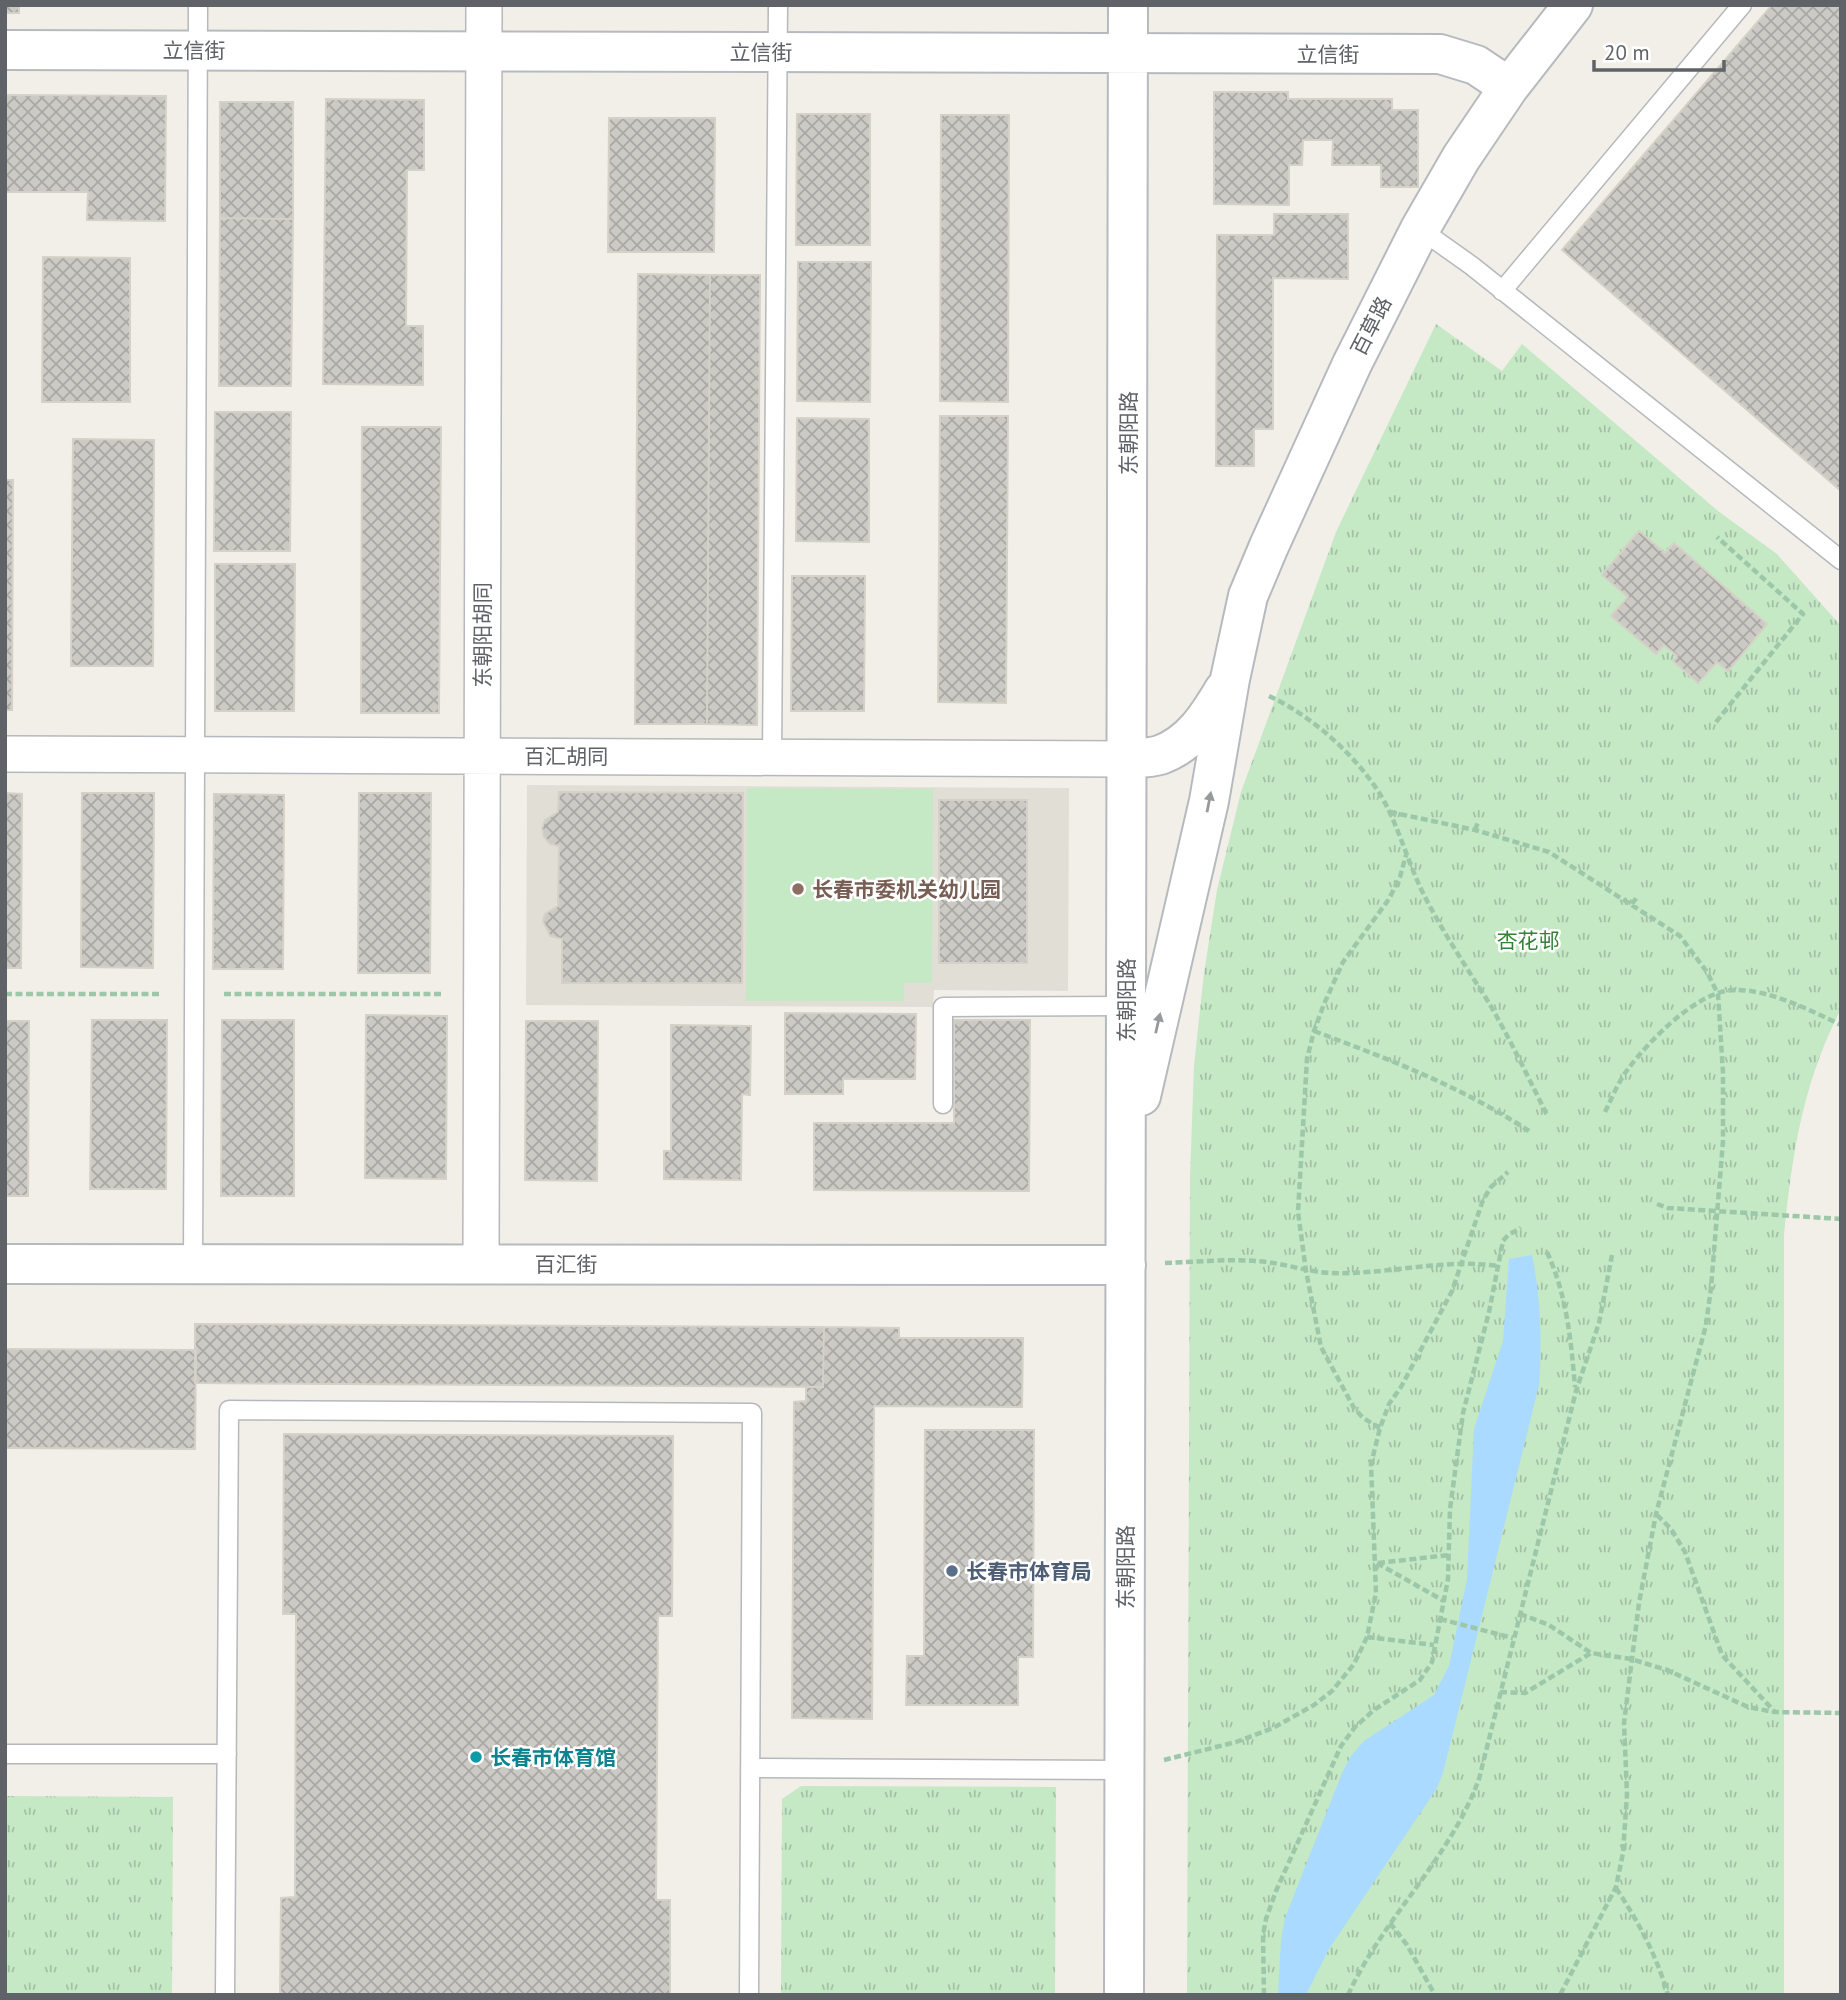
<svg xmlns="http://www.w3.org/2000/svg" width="1846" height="2000" viewBox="0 0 1846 2000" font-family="'PT Sans','Noto Sans SC',sans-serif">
  <defs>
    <pattern id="park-tufts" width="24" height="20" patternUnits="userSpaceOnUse" patternTransform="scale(1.75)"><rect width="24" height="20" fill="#c5e8c5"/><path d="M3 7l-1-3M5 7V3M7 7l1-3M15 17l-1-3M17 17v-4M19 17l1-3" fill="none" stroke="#a3c0a4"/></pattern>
    <pattern id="building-cross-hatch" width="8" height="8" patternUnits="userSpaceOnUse" patternTransform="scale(1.75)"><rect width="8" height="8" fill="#cccac5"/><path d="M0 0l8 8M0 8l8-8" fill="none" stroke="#a9a8a4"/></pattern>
  </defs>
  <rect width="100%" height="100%" fill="#f1efe8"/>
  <!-- education -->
  <path fill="#e1ded6" d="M527,785L1069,788L1068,991L934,990L933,1007L526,1005Z"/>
  <!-- grass -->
  <path fill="#c5e8c5" d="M747,788L933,789L932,983H904V1001H746Z"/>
  <!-- park -->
  <path fill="url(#park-tufts)" d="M1436,324L1502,371L1522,344L1718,511L1777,554L1841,626V1009C1803,1082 1792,1154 1784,1235V1995H1187L1190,1177L1194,1066L1204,973L1217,890L1241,792L1336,532Z
    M801,1786L1056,1787L1055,1995H781L782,1799Z
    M5,1796L173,1797L172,1995H5Z"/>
  <!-- water -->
  <path fill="#aadaff" d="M1532,1255C1541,1299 1542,1341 1539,1385L1443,1773L1437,1788L1329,1949L1306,1995H1278L1281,1940L1285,1918L1342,1773L1351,1756L1364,1741L1434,1695L1449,1666L1467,1579L1474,1429L1503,1341L1509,1259Z"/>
  <!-- building -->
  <path fill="url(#building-cross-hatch)" stroke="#d6d1c6" stroke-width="2" d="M5,5H19V13H5Z
    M1772,5H1841V491L1562,250Z
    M1214,92H1288V99H1392V110H1418V187H1381V165H1332L1333,140H1303L1302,165H1289V205L1214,204Z
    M5,95L166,96L165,221L87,220L88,192H6L5,247Z
    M326,99L424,100V170H407L406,326H423V385L323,384Z
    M220,102H293V219L220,218Z
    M797,114H870V245H796Z
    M941,115H1009L1008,402L940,401Z
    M609,118H715L714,252H608Z
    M1274,214H1348V279L1273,278V429H1254V466H1216L1217,235H1274Z
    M220,218L293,219L291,386H219Z
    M43,257L130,258V402H42Z
    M798,262H871L870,402L797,401Z
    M638,274L710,275L707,724H635Z
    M710,275H760L757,725L707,724Z
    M215,412H291L290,551H214Z
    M940,416H1008L1006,703L938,702Z
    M797,418L869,419V542L796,541Z
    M362,427H441L439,713H361Z
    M73,439L154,440L153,666H71Z
    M5,480H13L12,710H5Z
    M1639,531L1665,553L1674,543L1767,624L1728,671L1717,662L1698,683L1673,661L1677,656L1664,645L1656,654L1611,616L1628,597L1602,575Z
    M215,564H295L294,711H215Z
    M792,576H865L864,711H791Z
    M559,792L743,793L742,983H562V939L550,936L543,921L545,914L558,906L559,846L550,844L544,837L542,828L545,820L558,812Z
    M5,793L22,794L21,968H5Z
    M82,793H154L153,968L81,967Z
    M359,793H431L430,973H358Z
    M214,794L284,795L283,969H213Z
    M939,800H1027V963H939Z
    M785,1013L916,1014L915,1079H843V1094H785Z
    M366,1015L447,1016L446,1179L365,1178Z
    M92,1020H167L166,1189H90Z
    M222,1020H294V1196H221Z
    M954,1020H1030L1029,1191L814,1190V1123H954Z
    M5,1021H29L28,1196H5Z
    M526,1021H598L597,1181L525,1180Z
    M671,1025L751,1026L750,1095L742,1094L741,1180L664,1179V1151H671Z
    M195,1324L824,1327L823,1387L195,1383Z
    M824,1327L899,1328V1338H1023L1022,1407L874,1406L872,1719L792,1718L794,1402L806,1401V1387H823Z
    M5,1349L196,1350L195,1449L5,1448Z
    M925,1430H1034L1033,1657H1018V1705H906L907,1656H924Z
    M284,1434L673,1436L672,1616H658L656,1900H670V1995H280L281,1898L295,1897L296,1614H283Z"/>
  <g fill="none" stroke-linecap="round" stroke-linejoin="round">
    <defs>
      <path id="lane" d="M1420,229L1472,266L1841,560
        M1502,291L1742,5
        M772,757L778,5
        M943,1104V1007L1126,1006
        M193,1264L198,5
        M5,1754H227
        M750,1768L1125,1770
        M225,1995L229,1410L752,1413L749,1995"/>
      <path id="street" d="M5,754L1127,759
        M481,1264L484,5"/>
      <path id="secondary" d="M5,50L1440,54L1476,65L1509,87
        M1127,759C1137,758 1150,758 1160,755C1191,744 1208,717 1224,690
        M1141,1096L1209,801L1230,679L1248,596L1269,546L1352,364L1420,229L1461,158L1509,87L1573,5
        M5,1264L1126,1265
        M1124,1995L1128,5"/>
    </defs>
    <!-- lane casing -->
    <use href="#lane" stroke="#b5b8bc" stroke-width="21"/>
    <!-- street casing -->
    <use href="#street" stroke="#b5b8bc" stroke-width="38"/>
    <!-- secondary casing -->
    <use href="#secondary" stroke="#b6babf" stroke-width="42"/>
    <!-- path -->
    <path stroke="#9cc7a9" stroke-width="4.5" stroke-dasharray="7 3.5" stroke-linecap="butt" d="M1269,696C1315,717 1369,766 1390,813C1403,841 1411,870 1425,897C1444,934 1467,968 1489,1003C1510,1039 1529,1079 1548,1117
      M1716,722L1803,614L1717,537
      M1390,812L1475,830L1549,852L1680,936L1707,972L1718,994L1723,1073V1141L1711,1288L1706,1325L1656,1514L1639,1603L1624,1723L1627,1794L1623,1853L1616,1887L1560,1995
      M1475,830L1478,822
      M1632,904L1637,897
      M5,994H162
      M224,994H442
      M1314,1031C1391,1060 1460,1086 1529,1131
      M1605,1112C1612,1098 1618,1082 1628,1069C1649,1041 1697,991 1734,990C1768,989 1810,1010 1841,1025
      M1657,1204L1668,1208L1841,1219
      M1547,1252C1567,1296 1571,1340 1575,1387
      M1165,1263C1199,1262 1233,1258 1267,1262C1289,1265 1309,1272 1331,1273C1387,1275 1442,1258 1498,1266
      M1380,1428L1363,1418L1354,1408L1321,1347L1306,1271L1298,1212L1307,1059L1314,1031L1324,1004L1343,962L1389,899L1400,877L1406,855
      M1657,1515L1671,1529L1685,1552L1722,1655L1774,1711
      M1377,1563L1444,1601
      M1378,1563L1449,1555
      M1520,1614L1549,1625L1591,1653L1631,1659L1667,1670L1748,1707L1774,1712L1841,1713
      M1440,1619L1513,1638
      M1367,1637L1434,1645
      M1500,1692L1525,1693L1591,1653
      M1164,1760L1236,1742L1273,1728L1314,1705L1332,1691L1354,1664L1367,1637L1376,1593L1371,1464L1380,1428L1389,1404L1401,1387L1452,1291L1483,1200L1491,1187L1508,1172
      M1616,1888C1639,1923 1656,1954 1668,1995
      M1390,1923L1407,1945L1435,1995
      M1264,1995L1263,1935L1266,1919L1276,1891L1341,1746L1355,1727L1374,1710L1420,1680L1432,1662L1448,1579L1450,1509L1463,1413L1489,1312L1503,1241L1508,1235L1521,1228
      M1348,1995C1383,1918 1450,1859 1479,1779L1576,1391L1599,1323L1612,1255"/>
    <!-- lane -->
    <use href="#lane" stroke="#fff" stroke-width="18"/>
    <!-- street -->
    <use href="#street" stroke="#fff" stroke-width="35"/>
    <!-- secondary -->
    <use href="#secondary" stroke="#fff" stroke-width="38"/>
  </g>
  <!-- one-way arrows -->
  <defs><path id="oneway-solid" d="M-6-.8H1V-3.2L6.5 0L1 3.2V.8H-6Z" transform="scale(1.75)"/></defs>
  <g fill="#979a9d">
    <use href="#oneway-solid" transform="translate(1209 802) rotate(-79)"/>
    <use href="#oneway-solid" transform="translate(1158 1023) rotate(-77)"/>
  </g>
  <!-- markers -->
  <circle fill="#8d6e63" stroke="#fff" stroke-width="2.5" cx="798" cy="889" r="7"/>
  <circle fill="#5c6f8a" stroke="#fff" stroke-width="2.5" cx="952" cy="1571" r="7"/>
  <circle fill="#0f9aa8" stroke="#fff" stroke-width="2.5" cx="476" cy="1757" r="7"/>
  <g text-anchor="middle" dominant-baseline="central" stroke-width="5" stroke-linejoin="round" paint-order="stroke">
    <!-- street labels -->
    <g font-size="21" fill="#5f6368" stroke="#fff">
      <text x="194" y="50">立信街</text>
      <text x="761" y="52">立信街</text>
      <text x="1328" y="54">立信街</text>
      <text transform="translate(1371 326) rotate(-63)">百草路</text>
      <text transform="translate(1128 433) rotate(-90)">东朝阳路</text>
      <text transform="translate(482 635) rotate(-90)">东朝阳胡同</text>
      <text x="566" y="756">百汇胡同</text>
      <text transform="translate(1126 1000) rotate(-90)">东朝阳路</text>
      <text x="566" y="1264">百汇街</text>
      <text transform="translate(1125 1567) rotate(-90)">东朝阳路</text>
    </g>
    <!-- education labels -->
    <g font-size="21" font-weight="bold" fill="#785e54" stroke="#fff" text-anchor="start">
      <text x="812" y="889">长春市委机关幼儿园</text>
    </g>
    <!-- park labels -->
    <g font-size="21" fill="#348238" stroke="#fff">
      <text x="1528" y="940">杏花邨</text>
    </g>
    <!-- service labels -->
    <g font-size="21" font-weight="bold" fill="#4e5e75" stroke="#fff" text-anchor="start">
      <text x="966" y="1571">长春市体育局</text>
    </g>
    <!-- culture labels -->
    <g font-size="21" font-weight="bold" fill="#0d838f" stroke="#fff" text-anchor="start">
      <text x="490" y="1757">长春市体育馆</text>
    </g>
  </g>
  <!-- border -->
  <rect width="1846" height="2000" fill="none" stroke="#5f6368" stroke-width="14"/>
  <!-- scale -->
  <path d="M1594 60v10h130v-10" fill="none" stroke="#5f6368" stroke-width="3.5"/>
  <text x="1604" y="60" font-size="21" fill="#5f6368" stroke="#ffffff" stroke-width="5" paint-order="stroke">20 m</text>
</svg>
